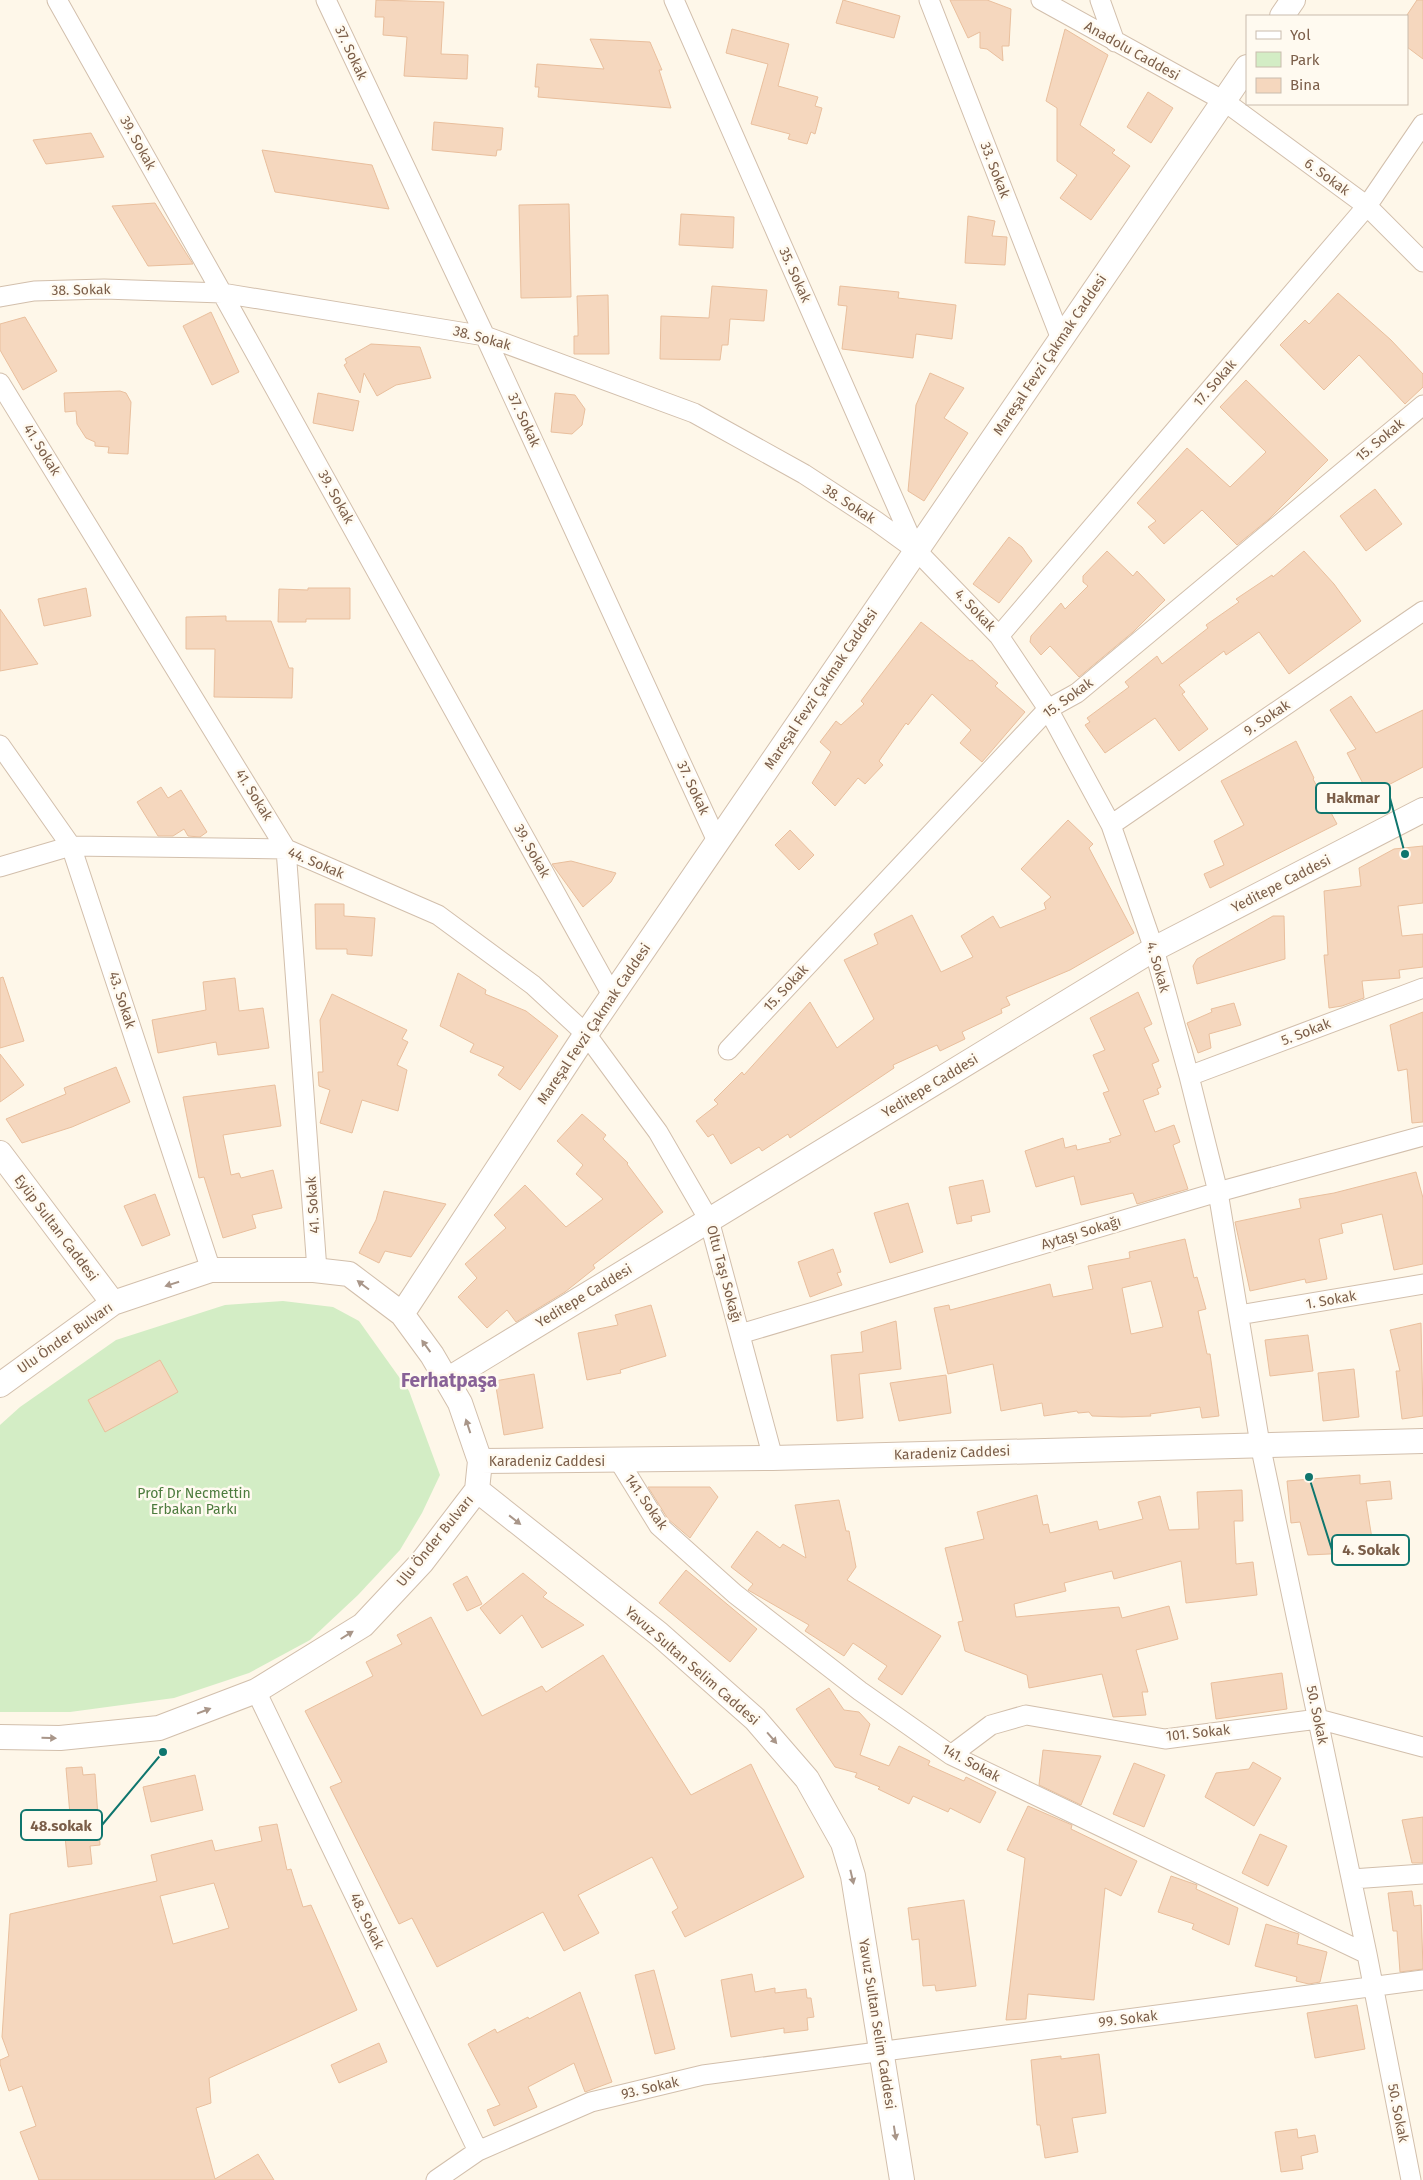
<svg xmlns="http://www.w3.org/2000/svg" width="1423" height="2180" viewBox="0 0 1423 2180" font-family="'Fira Sans',sans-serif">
  <rect width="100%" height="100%" fill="#fef7e9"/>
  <!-- green -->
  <path fill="#d3edc5" d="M283,1301L333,1307L359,1321L409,1391L440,1475L422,1513L400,1550L358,1595L310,1640L249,1673L174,1698L70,1712H0V1425L20,1407L116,1340L225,1305Z"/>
  <!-- building -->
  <path fill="#f5d7be" stroke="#e9bf9d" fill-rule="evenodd" d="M376,0L444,2L441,54L468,55L467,79L404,76L407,37L383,35L384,17H375Z
    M843,0L900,16L894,38L836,23Z
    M950,0H987L1011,9L1009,46H1002L1003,61L987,49L980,48V32L968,38Z
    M1417,0H1423V59L1407,47V15Z
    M732,29L789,44L778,86L818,97L815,106L822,108L815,134L811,132L807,144L788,139L790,134L751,124L768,64L726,53Z
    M1065,29L1108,55L1080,125L1115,150L1112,153L1130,166L1091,220L1060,198L1077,175L1057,161V108L1046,101Z
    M590,39L650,42L662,70H659L671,108L538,97L539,87H535L537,64L604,69Z
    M1148,92L1173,108L1151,143L1127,127Z
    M434,122L503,128L501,150H497L496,156L432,150Z
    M91,133L104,157L46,164L33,140Z
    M262,150L372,165L389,209L275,192Z
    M155,203L186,253L193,264L148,266L112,206Z
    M569,204L571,297L521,298L519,205Z
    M681,214L734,217L733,248L679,245Z
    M968,216L995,221L992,236L1007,237L1005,265L965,263Z
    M712,286L767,290L764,321L730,319L728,345H722L720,360L660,359L661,316L709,318Z
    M840,286L899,292L898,298L956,305L952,339L916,334L913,358L842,349L847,306L838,305Z
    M1338,293L1391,340L1423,374V387L1405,404L1359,355L1324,390L1280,345L1305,320L1309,324Z
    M608,295L609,354H574V336H578V328L577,296Z
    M211,312L239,372L212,385L183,326Z
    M25,317L57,371L23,390L0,350V324Z
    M371,344L420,347L431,378L396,385L377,396L364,373L360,393L344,365L347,363L345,359Z
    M930,373L964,388L944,418L968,433L924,501L908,491L916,405Z
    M1246,380L1328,460L1269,519L1237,545L1202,510L1164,544L1148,527L1156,521L1137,503L1187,448L1230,487L1266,452L1220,407Z
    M120,391L126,393L131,402L128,454L108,453L109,447L95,446V442L86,438L77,424L76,411L65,412L64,393Z
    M318,393L359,401L353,431L313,423Z
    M555,393L575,395L585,409L582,425L572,434L551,432Z
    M1375,489L1402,524L1366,551L1340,516Z
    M1009,537L1022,547L1032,561L999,603L973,584Z
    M1107,551L1133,576L1137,571L1165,600L1133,632L1079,677L1050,646L1041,655L1030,642L1031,636L1061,603L1065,609L1088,586L1083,582V576Z
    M1304,551L1334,584L1361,621L1289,674L1259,632L1226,655L1224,651L1179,685L1185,692L1182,694L1208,729L1179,751L1155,718L1105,753L1085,725L1090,722L1087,718L1129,687L1125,682L1157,656L1162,664L1208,628L1206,625L1239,602L1236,599L1272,575L1273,577Z
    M86,588L91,616L44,626L38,599Z
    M308,588H350V619H306V622H278L279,589L308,590Z
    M0,609L27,648L38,664L0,671Z
    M226,616V621H271L289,668H293L292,698L214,697L215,649H186V617Z
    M921,622L970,661L972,660L998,683L995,686L1025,712L982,762L960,743L971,730L932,694L908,725L906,723L879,761L883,765L865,784L858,778L835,806L812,783L831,752L820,742L836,721L841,725L864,704L861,701L867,693Z
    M1351,696L1376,733L1423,710V767L1369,795L1347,753L1356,749L1330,710Z
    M1296,741L1314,778L1313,779L1337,824L1210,888L1204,874L1224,865L1214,841L1244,825L1221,781Z
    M161,787L168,798L181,790L207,832L200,837L188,836L184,829L173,836H158L137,802Z
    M1068,820L1093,844L1089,848L1134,933L1070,970L1006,997L1010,1005L1001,1009L1002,1013L962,1032L965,1039L940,1051L937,1045L893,1065L894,1068L790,1138L788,1134L762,1151L759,1147L731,1164L713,1134L708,1137L696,1121L718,1104L714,1100L742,1072L744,1075L810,1002L837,1048L874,1019L844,960L878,944L874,934L912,915L941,972L973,957L961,936L993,916L1000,928L1046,909L1044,903L1051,897L1021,869Z
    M790,830L814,855L799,870L775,845Z
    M1423,846V903L1398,906L1402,936L1423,934V967L1399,970L1400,978L1362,981L1364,998L1342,1006L1329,1008L1324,955H1328L1324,891L1361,886L1359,868L1394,849Z
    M571,861L616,873L611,882L583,907L552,864Z
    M315,904H344V916L375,918L372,956L347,954V949H316Z
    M1273,916H1284L1285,959L1197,984L1193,966L1197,959Z
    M458,973L486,990L485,994L526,1011L558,1036L520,1090L498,1075L504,1067L470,1052L474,1044L440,1026Z
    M3,977L24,1041L0,1048V978Z
    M235,978L239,1011L263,1008L269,1048L218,1055L216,1042L158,1053L152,1020L206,1010L203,982Z
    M1138,992L1152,1024L1144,1028L1159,1061L1152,1064L1161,1087L1157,1089L1159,1094L1143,1100L1155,1132L1174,1125L1180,1142L1173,1145L1188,1189L1137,1204L1133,1193L1081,1205L1074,1176L1036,1187L1025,1151L1063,1138L1065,1148L1076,1145L1077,1150L1111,1142L1109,1139L1121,1135L1103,1093L1109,1091L1093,1055L1105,1050L1090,1018Z
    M332,994L407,1030L402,1039L408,1042L397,1065L407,1070L398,1111L362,1100L352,1133L320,1123L330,1090L319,1086L318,1072H323L320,1020Z
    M1234,1003L1241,1025L1209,1034L1211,1048L1198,1053L1187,1023L1212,1012L1211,1009Z
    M1423,1012V1122L1412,1123L1407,1069L1398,1071L1390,1025Z
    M0,1054L24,1085L0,1102Z
    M116,1067L130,1102L72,1127L22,1143L6,1119L66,1094L64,1088Z
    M275,1085L281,1126L223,1135L231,1175L239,1173L241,1178L273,1170L282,1208L252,1215L256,1228L223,1238L204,1177L199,1178L183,1097Z
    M582,1114L606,1135L603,1139L628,1163L627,1164L663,1212L593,1265L595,1268L565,1292L516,1322L507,1310L487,1328L458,1297L477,1278L465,1264L506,1228L494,1215L525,1185L566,1227L603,1199L576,1174L583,1165L557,1141Z
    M1416,1172L1423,1198V1264L1394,1270L1382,1214L1341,1224L1343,1233L1319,1239L1327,1279L1306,1283L1305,1279L1250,1291L1235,1222L1301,1208L1299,1199L1334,1193Z
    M983,1180L990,1212L971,1216L972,1221L957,1224L949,1187Z
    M384,1191L446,1204L411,1257L385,1251L379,1263L359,1253L376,1220Z
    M155,1194L170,1235L142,1246L124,1206Z
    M908,1203L923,1252L890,1263L874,1213Z
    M1185,1239L1194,1278L1197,1277L1206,1309L1198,1311L1207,1354H1210L1219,1416L1202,1418L1200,1407L1150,1414L1151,1416L1122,1417L1092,1416L1089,1412L1078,1413L1077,1411L1044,1416L1042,1403L1001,1411L993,1364L948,1374L934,1308L949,1305L950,1310L1050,1284L1053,1297L1093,1289L1088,1266L1130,1258L1129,1252ZM1151,1281L1163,1327L1131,1334L1122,1288Z
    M833,1249L841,1272L837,1273L842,1285L810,1297L798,1262Z
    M651,1305L666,1356L620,1370L621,1373L587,1380L578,1333L618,1325L615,1315Z
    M896,1321L901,1369L859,1374L863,1418L837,1421L831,1355L863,1352L861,1332Z
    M1421,1323L1423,1416L1402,1419L1396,1371H1400L1390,1330Z
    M1308,1335L1313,1371L1270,1376L1265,1340Z
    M160,1360L178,1392L105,1432L88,1400Z
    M1354,1369L1359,1417L1323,1421L1318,1373Z
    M534,1374L543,1428L504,1435L495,1381Z
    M946,1375L951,1413L899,1421L890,1383Z
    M1360,1475V1484L1390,1481L1392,1499L1366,1501L1373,1545L1369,1546L1371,1552L1308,1555L1300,1522L1291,1523L1287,1481Z
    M648,1487H710L718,1497L690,1538L668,1519Z
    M1242,1490L1243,1521H1234L1236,1564L1253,1562L1257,1595L1186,1603L1181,1561L1114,1579L1112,1571L1064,1583L1066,1591L1014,1604L1016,1617L1119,1607L1122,1618L1169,1606L1178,1639L1136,1650L1148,1692H1142L1146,1715L1113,1717L1102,1674L1029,1688L1027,1675L965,1651L958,1622L963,1621L945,1548L984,1539L977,1512L1037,1495L1043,1525L1048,1524L1050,1533L1097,1521L1099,1530L1143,1519L1138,1502L1160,1496L1169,1530L1199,1529L1197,1492Z
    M839,1500L846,1531H849L856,1567L847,1580L941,1636L902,1695L878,1679L887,1666L853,1643L844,1656L805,1631L809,1625L748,1590L753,1584L731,1567L757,1531L780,1548L783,1544L806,1558L795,1505Z
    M686,1570L757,1629L730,1662L659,1603Z
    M523,1573L547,1593L543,1597L584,1625L542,1648L522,1615L500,1634L480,1608Z
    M467,1576L482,1604L467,1611L453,1584Z
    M431,1617L482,1716L542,1686L546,1692L603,1655L691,1795L751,1764L804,1877L685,1937L672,1912L678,1908L652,1857L578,1895L599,1933L564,1951L543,1912L437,1967L412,1918L399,1924L330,1787L342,1782L305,1711L373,1676L366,1662L402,1644L397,1635Z
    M1282,1673L1287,1709L1216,1719L1211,1683Z
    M829,1688L844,1710L859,1712L870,1724L860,1755L889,1766L899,1746L930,1761L928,1765L964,1781L966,1777L996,1792L980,1823L950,1808L948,1812L913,1796L909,1804L878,1789L880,1787L855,1777L857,1773L835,1767L796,1709Z
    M1043,1750L1101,1756L1081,1805L1039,1785Z
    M1253,1762L1281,1778L1254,1826L1205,1797L1216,1773L1249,1769Z
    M1134,1763L1165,1775L1144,1827L1113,1814Z
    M82,1767L83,1775L95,1774L100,1845L90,1846L92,1864L68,1867L63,1816L70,1815L66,1768Z
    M195,1775L203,1810L151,1822L143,1787Z
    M1028,1806L1072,1825L1071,1829L1137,1861L1121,1896L1105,1888L1094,2000L1028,1994L1026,2019L1006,2020L1025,1858L1007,1850Z
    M1423,1817V1863H1412L1402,1820Z
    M277,1824L287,1870L291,1869L303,1907L311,1905L357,2010L209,2078L211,2103L196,2108L215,2179L258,2154L274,2180H39L20,2132L36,2126L22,2086L9,2091L0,2064V2060L9,2056L2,2037L10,1914L157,1881L151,1855L212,1840L215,1851L262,1841L259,1827ZM214,1883L229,1928L173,1944L160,1896Z
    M1260,1834L1287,1846L1268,1886L1242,1873Z
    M1171,1876L1197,1885L1196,1889L1238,1908L1229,1945L1192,1929L1194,1924L1158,1912Z
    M1412,1891L1414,1906L1421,1905L1423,1969L1400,1972L1397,1931H1393L1388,1893Z
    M964,1900L976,1986L936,1991L935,1985L923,1986L919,1939L912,1940L908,1908Z
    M1266,1924L1299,1934L1297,1944L1327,1952L1320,1982L1309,1984L1296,1981L1297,1977L1255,1966Z
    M654,1970L675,2049L655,2054L635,1975Z
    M752,1974L755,1992L775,1988V1993L806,1989L807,1998H811L814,2017L807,2018L808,2030L784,2033V2028L731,2037L721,1980Z
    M580,1992L612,2082L585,2092L574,2063L528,2087L537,2107L494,2126L487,2110L500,2105L468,2044L495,2029L497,2033L528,2017L529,2019Z
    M1357,2005L1365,2049L1315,2058L1307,2013Z
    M379,2043L387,2062L339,2083L331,2065Z
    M1099,2054L1106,2113L1072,2118L1078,2152L1045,2158L1040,2125H1037L1031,2060L1061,2056V2059Z
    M1297,2129L1298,2138L1315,2135L1318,2152L1301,2156L1303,2169L1281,2172L1275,2132Z"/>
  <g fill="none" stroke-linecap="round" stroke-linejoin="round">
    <defs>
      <path id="minor" d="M57,0L222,293L612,995
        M326,0L485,336L717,841
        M674,0L916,550
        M929,0L1061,339
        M1041,0L1224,101L1367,206L1423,262
        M1100,0L1115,42
        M0,297L34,291L104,289L222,293L485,336L694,413L804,474L876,521L916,550L999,636L1048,709L1111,825L1154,949L1189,1076L1218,1192L1260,1444L1367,1954L1411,2180
        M0,383L286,849L317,1270
        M999,636L1367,206L1423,124
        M0,745L71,846L211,1270
        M1111,825L1423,611
        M0,867L71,846L286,849L438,915L533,985L586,1034L658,1132L709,1220L773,1458
        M728,1050L1048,709L1077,693L1423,405
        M1189,1076L1423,988
        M1239,1315L1423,1284
        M740,1334L1218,1192L1423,1136
        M619,1461L659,1526L735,1594L860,1691L951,1755L1367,1954
        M256,1691L478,2151
        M951,1755L991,1725L1026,1715L1165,1739L1318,1719L1423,1747
        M1352,1879L1423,1874
        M436,2180L478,2151L591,2102L703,2075L1423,1980"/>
      <path id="tertiary" d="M1282,16L1293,0
        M0,1153L113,1303
        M402,1314L586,1034L1247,67
        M447,1380L1154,949L1423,810
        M0,1385L113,1303L211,1270H314L349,1274L402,1314L432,1355L460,1403L480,1461L477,1490L422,1562L363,1625L256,1691L159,1728L60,1738L0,1737
        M480,1461L773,1458L1423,1441
        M477,1490L659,1634L755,1719L807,1779L843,1843L853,1876L902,2180"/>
    </defs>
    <!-- minor casing -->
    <use href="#minor" stroke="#d2bfac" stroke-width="21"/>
    <!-- tertiary casing -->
    <use href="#tertiary" stroke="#d2bfac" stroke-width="26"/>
    <!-- minor -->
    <use href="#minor" stroke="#fff" stroke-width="19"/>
    <!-- tertiary -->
    <use href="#tertiary" stroke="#fff" stroke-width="24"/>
  </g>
  <!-- one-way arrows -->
  <defs><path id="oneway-solid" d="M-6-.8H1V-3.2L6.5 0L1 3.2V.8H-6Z" transform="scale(1.25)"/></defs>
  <g fill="#a99689">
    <use href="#oneway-solid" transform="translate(172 1284) rotate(162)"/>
    <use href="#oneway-solid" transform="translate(363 1285) rotate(-143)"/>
    <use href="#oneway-solid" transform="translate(426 1346) rotate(-126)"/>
    <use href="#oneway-solid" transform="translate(468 1426) rotate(-108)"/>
    <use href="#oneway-solid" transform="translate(515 1520) rotate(38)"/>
    <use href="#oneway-solid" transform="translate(347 1635) rotate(-32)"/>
    <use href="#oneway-solid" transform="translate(204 1711) rotate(-21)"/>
    <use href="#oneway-solid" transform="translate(49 1738) rotate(1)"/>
    <use href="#oneway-solid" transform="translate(772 1738) rotate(49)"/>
    <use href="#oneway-solid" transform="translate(852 1877) rotate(77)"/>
    <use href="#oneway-solid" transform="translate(895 2133) rotate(81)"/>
  </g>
  <g text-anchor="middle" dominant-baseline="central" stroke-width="5" stroke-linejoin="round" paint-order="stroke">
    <!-- street labels -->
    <g font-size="14" fill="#7b5e49" stroke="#fffaf0">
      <text transform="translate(1132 51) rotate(29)">Anadolu Caddesi</text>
      <text transform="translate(351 53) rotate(65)">37. Sokak</text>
      <text transform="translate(138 143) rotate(61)">39. Sokak</text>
      <text transform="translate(995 170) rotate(69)">33. Sokak</text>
      <text transform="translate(1327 177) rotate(36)">6. Sokak</text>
      <text transform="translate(795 275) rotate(66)">35. Sokak</text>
      <text transform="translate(81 290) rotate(-1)">38. Sokak</text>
      <text transform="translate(482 338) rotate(15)">38. Sokak</text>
      <text transform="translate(1050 355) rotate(-56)">Mareşal Fevzi Çakmak Caddesi</text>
      <text transform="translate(1215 383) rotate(-49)">17. Sokak</text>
      <text transform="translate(524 420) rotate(65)">37. Sokak</text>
      <text transform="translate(1380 440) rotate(-40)">15. Sokak</text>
      <text transform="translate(42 450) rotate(58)">41. Sokak</text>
      <text transform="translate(336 497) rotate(61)">39. Sokak</text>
      <text transform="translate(849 504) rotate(33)">38. Sokak</text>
      <text transform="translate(975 610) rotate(46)">4. Sokak</text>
      <text transform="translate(821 689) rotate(-56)">Mareşal Fevzi Çakmak Caddesi</text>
      <text transform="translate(1068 698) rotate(-36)">15. Sokak</text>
      <text transform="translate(1267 718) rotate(-34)">9. Sokak</text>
      <text transform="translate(693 788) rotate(65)">37. Sokak</text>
      <text transform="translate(254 795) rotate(58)">41. Sokak</text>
      <text transform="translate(532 851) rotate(61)">39. Sokak</text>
      <text transform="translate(316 863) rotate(23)">44. Sokak</text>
      <text transform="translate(1281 884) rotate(-27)">Yeditepe Caddesi</text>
      <text transform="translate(1158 967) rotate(74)">4. Sokak</text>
      <text transform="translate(786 988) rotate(-47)">15. Sokak</text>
      <text transform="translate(122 1000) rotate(72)">43. Sokak</text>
      <text transform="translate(594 1024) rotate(-56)">Mareşal Fevzi Çakmak Caddesi</text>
      <text transform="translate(1306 1032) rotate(-21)">5. Sokak</text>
      <text transform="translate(930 1086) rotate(-31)">Yeditepe Caddesi</text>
      <text transform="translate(313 1205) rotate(-94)">41. Sokak</text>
      <text transform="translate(56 1228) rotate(53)">Eyüp Sultan Caddesi</text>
      <text transform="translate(1081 1233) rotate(-17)">Aytaşı Sokağı</text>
      <text transform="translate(724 1274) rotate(75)">Oltu Taşı Sokağı</text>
      <text transform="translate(584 1296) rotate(-31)">Yeditepe Caddesi</text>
      <text transform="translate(1331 1300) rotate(-10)">1. Sokak</text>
      <text transform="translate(65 1338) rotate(-35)">Ulu Önder Bulvarı</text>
      <text transform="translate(952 1453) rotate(-2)">Karadeniz Caddesi</text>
      <text x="547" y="1461">Karadeniz Caddesi</text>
      <text transform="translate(646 1502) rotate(55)">141. Sokak</text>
      <text transform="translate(435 1541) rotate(-51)">Ulu Önder Bulvarı</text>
      <text transform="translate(692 1666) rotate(41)">Yavuz Sultan Selim Caddesi</text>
      <text transform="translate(1317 1715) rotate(78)">50. Sokak</text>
      <text transform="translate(1198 1733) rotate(-6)">101. Sokak</text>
      <text transform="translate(971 1763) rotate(28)">141. Sokak</text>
      <text transform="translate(367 1921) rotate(64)">48. Sokak</text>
      <text transform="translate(1128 2019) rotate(-7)">99. Sokak</text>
      <text transform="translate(877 2024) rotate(81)">Yavuz Sultan Selim Caddesi</text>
      <text transform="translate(650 2088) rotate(-13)">93. Sokak</text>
      <text transform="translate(1398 2113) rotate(79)">50. Sokak</text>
    </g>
    <!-- park labels -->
    <g font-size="14" fill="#4c7b3d" stroke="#fffaf0">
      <text x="194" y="1493">Prof Dr Necmettin<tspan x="194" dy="16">Erbakan Parkı</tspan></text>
    </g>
    <!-- district labels -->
    <g font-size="19" font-weight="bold" fill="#886297" stroke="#fffaf0">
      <text x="449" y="1380">Ferhatpaşa</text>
    </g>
  </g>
  <!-- callouts -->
  <path fill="none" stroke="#0f766e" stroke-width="2" d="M1405 854L1390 798M1309 1477L1332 1550M163 1752L102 1825"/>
  <g fill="#0f766e" stroke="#fffaf0" stroke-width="2">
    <circle cx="1405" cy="854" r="5"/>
    <circle cx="1309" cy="1477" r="5"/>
    <circle cx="163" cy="1752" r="5"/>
  </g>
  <g fill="#fffaf0" stroke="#0f766e" stroke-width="2">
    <rect x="1316" y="783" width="74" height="30" rx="5"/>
    <rect x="1332" y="1535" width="77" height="30" rx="5"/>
    <rect x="21" y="1810" width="81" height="30" rx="5"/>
  </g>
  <g font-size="15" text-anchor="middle" font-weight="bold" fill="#7b5e49">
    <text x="1353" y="803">Hakmar</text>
    <text x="1371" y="1555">4. Sokak</text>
    <text x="61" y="1831">48.sokak</text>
  </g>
  <!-- legend -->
  <rect x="1246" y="15" width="162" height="90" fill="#fffaf0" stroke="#cabcad"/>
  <rect x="1256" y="31" width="25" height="8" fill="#ffffff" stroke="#cabcad"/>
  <text x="1290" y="40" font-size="15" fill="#7b5e49">Yol</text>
  <rect x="1256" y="52" width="25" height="15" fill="#d3edc5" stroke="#cabcad"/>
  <text x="1290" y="65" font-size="15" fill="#7b5e49">Park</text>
  <rect x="1256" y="78" width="25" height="15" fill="#f5d7be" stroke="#cabcad"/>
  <text x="1290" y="90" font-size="15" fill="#7b5e49">Bina</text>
</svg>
